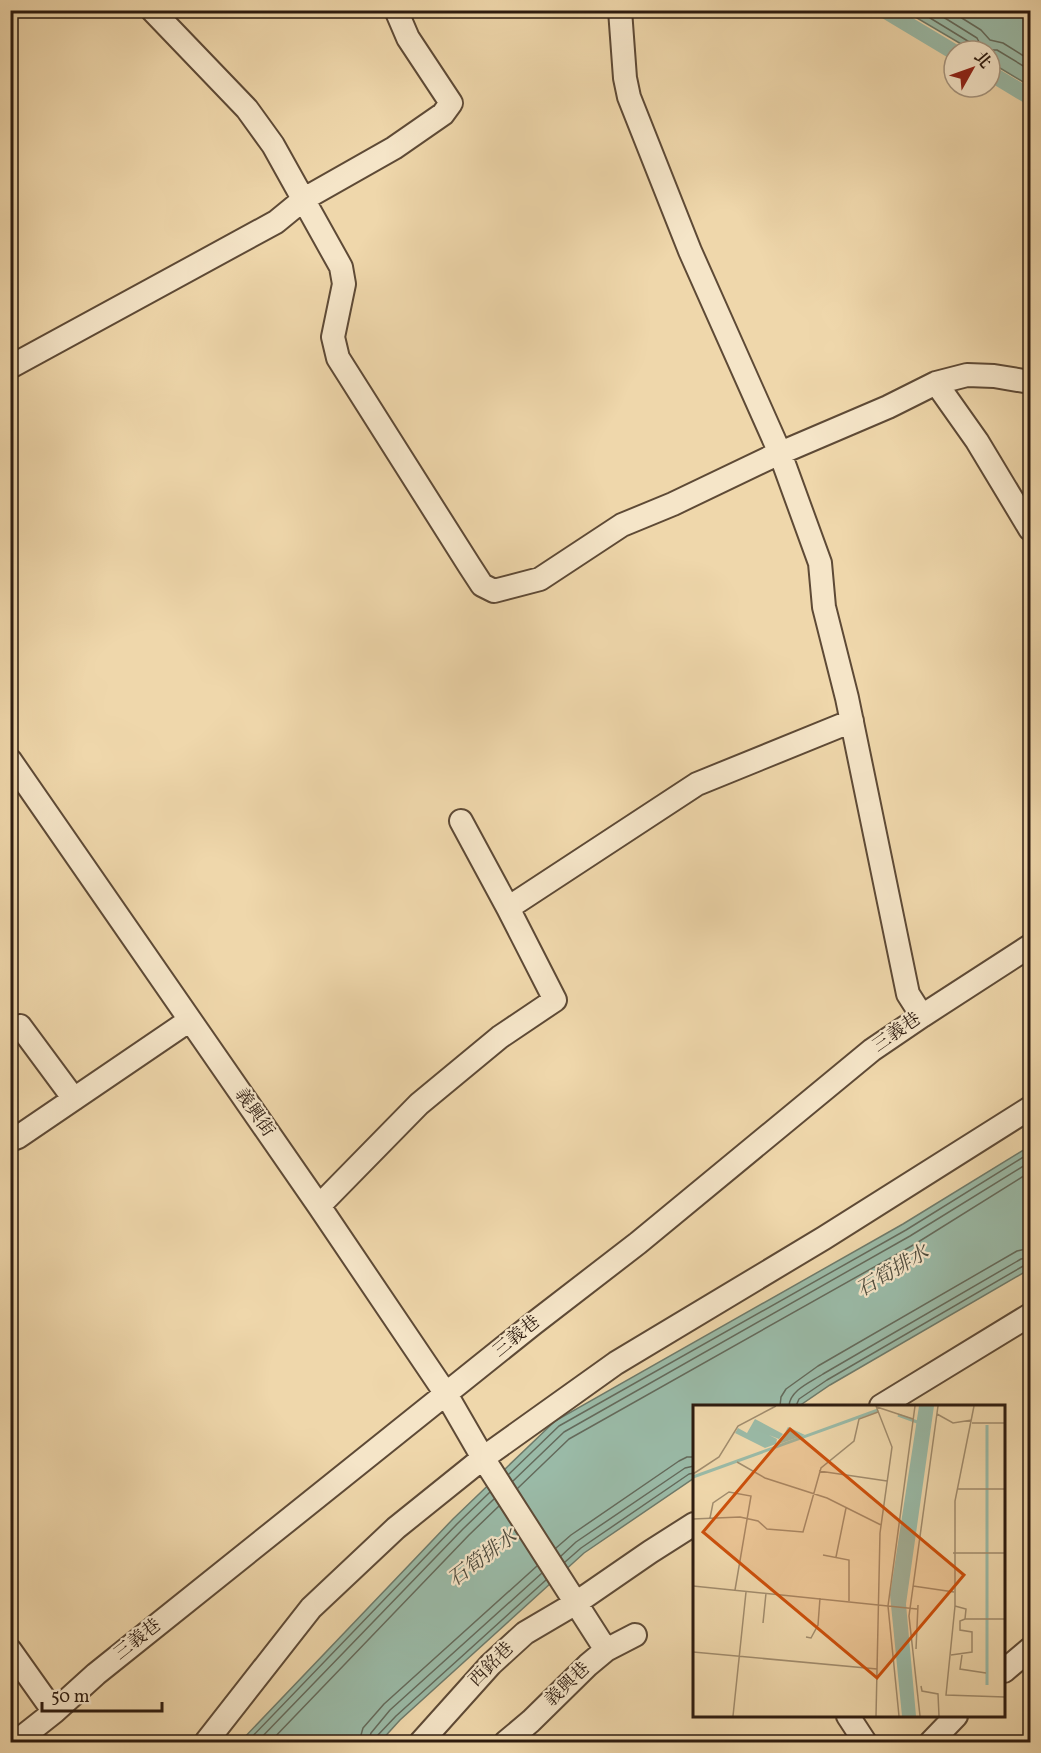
<svg xmlns="http://www.w3.org/2000/svg" width="1041" height="1753" viewBox="0 0 1041 1753" font-family="Vollkorn,'Noto Serif TC',serif">
  <rect width="100%" height="100%" fill="#efd7ab"/>
  <filter id="stains"><feTurbulence type="fractalNoise" baseFrequency=".00333" numOctaves="4"/><feColorMatrix values="0 0 0 0 .2 0 0 0 0 .09 0 0 0 0 .02 0 0 0 .5 -.17"/></filter>
  <radialGradient id="worn" r=".72"><stop offset=".6" stop-color="#630" stop-opacity="0"/><stop offset="1" stop-color="#630" stop-opacity=".3"/></radialGradient>
  <!-- water -->
  <path fill="#9abaa7" stroke="#6e7a6a" stroke-width="1.5" d="M905,11H1030V86L990,62V51H973Z
    M1030,1146V1269L830,1385L799,1406H694V1478L584,1553L400,1720L380,1742H240L453,1519L555,1421L903,1224Z"/>
  <g fill="none" stroke-linecap="round" stroke-linejoin="round">
    <!-- shore -->
    <path stroke="#646a5b" stroke-width="1.5" d="M917,10L971,43L974,47V51
      M932,10L977,38L983,50H997L1030,70
      M949,10L981,30L990,40L1003,43L1030,60
      M780,1406L781,1397L786,1389L818,1366L1017,1251L1030,1248
      M789,1406C790,1390 811,1382 823,1374L1021,1259L1030,1257
      M796,1406L799,1399L827,1380L1025,1265L1030,1264
      M509,1474L559,1426L906,1230L1030,1153
      M513,1481L564,1432L910,1236L1030,1162
      M518,1488L569,1439L915,1244L1030,1172
      M556,1548L571,1535L679,1461L687,1457H694
      M561,1556L576,1542L685,1468L694,1466
      M565,1562L581,1548L689,1474L694,1473
      M247,1742L457,1524L490,1492
      M257,1742L463,1529L494,1499
      M270,1742L469,1535L499,1506
      M359,1742L363,1728L384,1704L537,1566
      M368,1742L371,1733L390,1710L542,1573
      M376,1742L377,1736L396,1716L546,1580"/>
    <!-- canal -->
    <path stroke="#9abaa7" stroke-width="16" d="M884,10L954,52
      M990,73L1030,97"/>
    <defs>
      <path id="minor" d="M152,10L247,109L273,145L341,267L344,284L333,337L338,358L469,565L482,585L494,591L540,579L622,525L673,504L771,457L888,407L936,383L967,375L994,376L1030,382
        M620,10L625,78L629,97L690,251L780,453L820,563L824,607L847,698L908,994L922,1016
        M10,367L276,222L304,199L394,148L443,114L451,103L408,38L396,10
        M936,383L977,441L1030,529
        M10,760L319,1206L446,1394L483,1458L606,1650
        M508,908L697,784L852,721
        M20,1026L74,1099
        M10,1140L18,1137L190,1020
        M319,1206L419,1104L500,1037L555,1000L508,908L461,821
        M881,1406L1030,1315
        M10,1650L54,1712
        M1004,1671L1030,1649
        M848,1716L865,1742
        M16,1742L54,1712L96,1674L533,1324L638,1243L872,1050L922,1016L1030,946
        M206,1742L311,1608L396,1528L483,1458L616,1363L824,1238L1030,1108
        M421,1742L491,1664L525,1633L576,1603L650,1552L694,1524
        M506,1742L531,1721L588,1665L606,1650L635,1635
        M931,1742L956,1716"/>
    </defs>
    <!-- minor casing -->
    <use href="#minor" stroke="#5e4a36" stroke-width="26"/>
    <!-- minor -->
    <use href="#minor" stroke="#f5e5c8" stroke-width="22"/>
  </g>
  <g text-anchor="middle" dominant-baseline="central" stroke-width="4.5" stroke-linejoin="round" paint-order="stroke">
    <!-- street labels -->
    <g font-size="18" fill="#2d1b0f" stroke="#f5e5c8">
      <text transform="translate(897 1033) rotate(-35)">三義巷</text>
      <text transform="translate(254 1113) rotate(55)">義興街</text>
      <text transform="translate(517 1337) rotate(-39)">三義巷</text>
      <text transform="translate(138 1640) rotate(-38)">三義巷</text>
      <text transform="translate(492 1665) rotate(-45)">西銘巷</text>
      <text transform="translate(568 1685) rotate(-44)">義興巷</text>
    </g>
    <!-- water labels -->
    <g font-size="20" font-style="italic" fill="#4e4b3d" stroke="#f5e5c8">
      <text transform="translate(893 1272) rotate(-31)">石筍排水</text>
      <text transform="translate(483 1559) rotate(-37)">石筍排水</text>
    </g>
  </g>
  <!-- overview -->
  <g transform="translate(693 1405)">
    <rect width="312" height="312" fill="#efd7ab"/>
    <path d="M226,1H241L213,199L223,311H209L197,190ZM62,14L90,29L86,34L76,30L84,34L83,39L72,43L42,28L45,23L54,28ZM95,22L112,30L86,39Z" fill="#9abaa7"/>
    <path fill="none" stroke="#9abaa7" stroke-width="3" d="M205,10L227,18M0,72L185,5M294,280V20"/>
    <path fill="none" stroke="#a18c6d" stroke-width="1.5" d="M183,1L199,42L187,128L183,311M281,1L262,96V201L253,290L312,292M184,2L220,14M244,9L260,18L279,15M279,18H312M44,57L72,73L134,93L188,120M126,66L194,76M0,69L26,52L45,21L83,1M264,84H312M17,113L20,98L36,87L58,91L42,185M0,114L47,112L65,116L74,124L110,127L128,63L161,36L166,14L185,7M260,148H312M130,150L156,155V196M143,152L153,103M0,181L224,204M220,181L261,187M262,201L273,204L272,214H312M70,218L73,188M113,232L118,233L125,220L127,193M223,244L225,200M0,247L184,264M258,250L279,247V227L267,225V216L272,214M269,250L267,264L293,268M228,281L229,286L245,289L246,311M40,311L53,187M206,311L195,201L222,1M227,311L216,211L245,1"/>
    <path fill="#cc500c" fill-opacity="0.15" stroke="#cc500c" stroke-width="3" d="M97,24L271,170L184,273L10,127Z"/>
    <rect width="312" height="312" fill="none" stroke="#2d1b0f" stroke-width="3"/>
  </g>
  <!-- margin -->
  <rect width="1041" height="1753" fill="none" stroke="#efd7ab" stroke-width="36"/>
  <rect x="12" y="12" width="1017" height="1729" fill="none" stroke="#2d1b0f" stroke-width="3"/>
  <rect x="18" y="18" width="1005" height="1717" fill="none" stroke="#2d1b0f" stroke-width="1.5"/>
  <!-- north arrow -->
  <g transform="translate(972 69) rotate(50)"><circle r="28" fill="#f5e5c8" stroke="#a5947e" stroke-width="1.5"/>
  <path d="M0-4.5L10 22L0 15L-10 22Z" fill="#8f2418"/>
  <text y="-9" font-size="16" font-weight="bold" text-anchor="middle" fill="#2d1b0f">北</text>
  </g>
  <!-- scale -->
  <path d="M42 1702v9h120v-9" fill="none" stroke="#2d1b0f" stroke-width="3"/>
  <text x="51" y="1702" font-size="18" fill="#2d1b0f" stroke="#f5e5c8" stroke-width="4.5" paint-order="stroke">50 m</text>
  <rect width="100%" height="100%" filter="url(#stains)"/>
  <rect width="100%" height="100%" fill="url(#worn)"/>
</svg>
